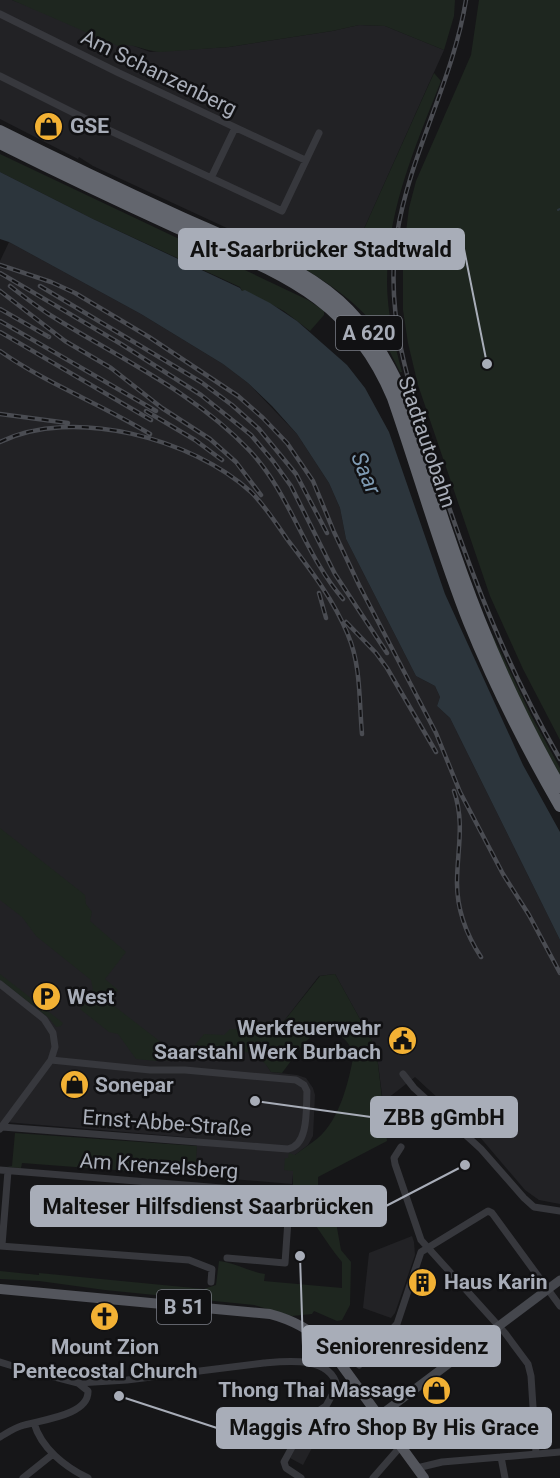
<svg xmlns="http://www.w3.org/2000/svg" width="560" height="1478" viewBox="0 0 560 1478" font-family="Roboto,sans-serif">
  <rect width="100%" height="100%" fill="#161618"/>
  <!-- built -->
  <path fill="#222225" d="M0,0H12L150,52L229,47L332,31L359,25L385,26L444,50L346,269L339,270L281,245L257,242L93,166L79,157L78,159L0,119Z
    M9,242L141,314L223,364L248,383L297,434L329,483L340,508L346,539L416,676L435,686L440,697L437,706L450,718L560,940V1204L539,1200L525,1190L479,1136L415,1077L383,1102L377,1056L371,1039L335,974L319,976L277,1030L249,1053L262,1057L271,1072L297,1075L306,1078L313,1088L315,1095L313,1136L308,1145L295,1155L292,1184L195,1176L197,1138L5,1122L0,1130V261Z
    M412,1236L414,1242L415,1255L395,1313L391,1318L363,1308L369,1253Z
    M310,1422L322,1429L303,1465L290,1458Z"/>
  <!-- green -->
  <path fill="#1e261f" d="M12,0H455L454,16L444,50L385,26L359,25L332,31L229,47L161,52C146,52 132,42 118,46Z
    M479,0H560V740L523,669L490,596L418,385L408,343L403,310V255L409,208L416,181L471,55Z
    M434,73L441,81C416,145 387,210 387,281C387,312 394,342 402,372H400L389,350L370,324L372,322C344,290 306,269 269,249L270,245H281L339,270L346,269Z
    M0,154L308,300L324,311V315L310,331L284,311L245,291H242L240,287L93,219L0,172Z
    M490,634H492L532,717L560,768V776L529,718Z
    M0,828L85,895L86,904L92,912L90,921L126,952L105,979L118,990L109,1002L162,1043L164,1055L190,1051L204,1034L224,1035L230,1029L277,1030L320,976L335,974L371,1039L377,1056L387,1141L318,1177V1195L335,1217L341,1250L351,1262L350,1305L342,1320L337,1321L314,1311L312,1314L292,1316L254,1305L105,1290L39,1281L0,1279V1271L39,1275V1273L204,1289L216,1285L219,1261C236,1263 247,1271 265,1274L264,1281L342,1288V1262C325,1242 313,1217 293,1199V1171L284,1170L285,1158H288L289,1153L295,1155C302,1149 311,1144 318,1138C340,1119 349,1081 354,1053C346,1038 339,1032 322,1028L305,1042L282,1073L271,1072C258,1051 245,1047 221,1057L156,1061L136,1059L118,1034L109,1032L80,1009L93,990L91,980L36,936L22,917L0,900Z
    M0,974L63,1023L61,1026L56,1027L49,1018L0,980Z
    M15,1133L197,1146L195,1176L22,1163L21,1168L6,1167L12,1166Z"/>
  <!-- water -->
  <path fill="#2c353c" d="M0,172L93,219L240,288L242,291L245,290L270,303L297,321L347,365L365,388L389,432L445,594L523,765L560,832V940L450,718L437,706L440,697L435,686L416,676L346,539L340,508L329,483L297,434L272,406L248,383L223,364L141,314L9,242L0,239Z"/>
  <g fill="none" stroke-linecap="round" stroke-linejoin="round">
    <!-- stream -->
    <path stroke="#2c353c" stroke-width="2" d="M558,210L560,209"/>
    <!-- street -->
    <path stroke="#37383d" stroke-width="7" d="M0,14L119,73L305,160
      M0,76L102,127L282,211L319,133
      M211,178L235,128
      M0,984L44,1019L53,1033L55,1047L51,1060L0,1129
      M403,1074L414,1088L481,1149L524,1198L534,1207L560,1211
      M2,1127L288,1149C309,1145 306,1109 307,1091L304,1085L296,1080L185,1070H150L51,1060
      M401,1147L394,1158L395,1164L421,1240L505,1333L528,1364L531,1376L536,1453
      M0,1170L285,1193L288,1197L289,1206L285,1263L227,1258
      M2,1245L8,1171
      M0,1246L189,1260L212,1269L211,1282
      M0,1362L16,1367L78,1383L127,1380L264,1363C287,1361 330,1356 337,1386L326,1406L308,1418L284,1462L286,1468L301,1478
      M359,1365L397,1324L421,1252L488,1211L492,1213L560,1306
      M34,1423C41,1448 65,1467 88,1478
      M0,1437C7,1433 14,1428 21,1426C39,1420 89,1416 88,1391L78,1383
      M501,1457L505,1478
      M417,1468L442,1462L560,1452
      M23,1478L53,1454
      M373,1478L401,1446"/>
    <!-- secondary -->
    <path stroke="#45474d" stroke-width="9" d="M379,1416L560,1280"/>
    <!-- primary -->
    <path stroke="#53555c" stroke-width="10" d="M0,1289L270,1314C293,1320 310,1329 327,1345L424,1478"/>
    <!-- highway -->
    <path stroke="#63666e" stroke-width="12" d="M0,131C60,161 121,190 182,218C235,242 294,262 339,301C368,327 387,360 403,395C427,470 450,546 479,619C502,677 529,733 560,787
      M0,143C58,172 117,200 176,227C273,271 349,292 393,398C419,473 440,549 469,622C495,686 526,747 560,806"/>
    <defs>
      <path id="rail" d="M466,0C453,81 410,153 397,234C383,319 413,398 439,477C471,575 508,670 560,759
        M0,265L51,282L75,293L149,337L238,396L263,418L287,443L313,481L334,532L359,585L436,733L460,792L503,874L529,915L560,973
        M0,273L121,344L201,395L251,435L273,461L291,486L335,574L387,653
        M10,286C23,296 36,306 50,315C117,357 194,392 249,450C290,493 304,554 343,599
        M40,286L201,382L232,405L259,429L296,474L327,533
        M0,291L65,341L111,368L162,408L210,439L236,462L261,495
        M0,309L49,337
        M0,321L156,411
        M0,332L151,420
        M0,351C47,384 101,404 150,434
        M146,411L195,440L222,460
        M0,414L68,423
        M0,442C73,406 193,439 251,492C265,506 276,523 287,539C310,569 334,600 348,635C361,665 359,701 362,734
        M319,593L326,618
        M346,622L376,653L387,668L436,752
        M454,791C465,823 457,851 457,883C457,910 466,934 481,957"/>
    </defs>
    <!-- rail casing -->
    <use href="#rail" stroke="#4a4c52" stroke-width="4.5"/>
    <!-- rail -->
    <use href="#rail" stroke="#111113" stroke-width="2" stroke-dasharray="7" stroke-linecap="butt"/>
  </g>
  <!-- icons -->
  <defs>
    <symbol id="shop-disc" viewBox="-11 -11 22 22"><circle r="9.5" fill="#f2b134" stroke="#111113"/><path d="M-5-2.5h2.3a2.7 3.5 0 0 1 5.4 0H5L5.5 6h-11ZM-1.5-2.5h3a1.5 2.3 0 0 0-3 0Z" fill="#111"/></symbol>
    <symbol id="parking-disc" viewBox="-11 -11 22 22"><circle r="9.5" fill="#f2b134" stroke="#111113"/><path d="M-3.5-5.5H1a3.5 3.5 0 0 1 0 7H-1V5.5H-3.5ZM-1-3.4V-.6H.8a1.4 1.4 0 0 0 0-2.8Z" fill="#111"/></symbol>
    <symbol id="civic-disc" viewBox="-11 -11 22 22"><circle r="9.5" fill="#f2b134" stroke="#111113"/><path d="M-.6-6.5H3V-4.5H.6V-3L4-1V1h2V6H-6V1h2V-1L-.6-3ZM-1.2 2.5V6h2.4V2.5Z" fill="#111"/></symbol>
    <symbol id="building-disc" viewBox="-11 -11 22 22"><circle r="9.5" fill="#f2b134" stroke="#111113"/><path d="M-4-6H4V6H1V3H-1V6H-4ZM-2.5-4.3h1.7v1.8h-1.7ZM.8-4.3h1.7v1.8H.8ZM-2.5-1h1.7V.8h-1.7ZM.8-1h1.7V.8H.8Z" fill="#111"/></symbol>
    <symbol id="church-disc" viewBox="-11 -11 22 22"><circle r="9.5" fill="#f2b134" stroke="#111113"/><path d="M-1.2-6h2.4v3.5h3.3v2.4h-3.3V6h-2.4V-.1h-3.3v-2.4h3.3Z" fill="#111"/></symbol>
  </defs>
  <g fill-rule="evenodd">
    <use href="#shop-disc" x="32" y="110" width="33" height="33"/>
    <use href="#parking-disc" x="30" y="980" width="33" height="33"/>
    <use href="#civic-disc" x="386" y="1024" width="33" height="33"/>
    <use href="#shop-disc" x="58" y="1068" width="33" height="33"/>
    <use href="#building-disc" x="406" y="1266" width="33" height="33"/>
    <use href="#church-disc" x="88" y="1300" width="33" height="33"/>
    <use href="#shop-disc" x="420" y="1374" width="33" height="33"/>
  </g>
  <g text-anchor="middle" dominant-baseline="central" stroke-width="5" stroke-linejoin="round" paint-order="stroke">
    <!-- shield labels -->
    <g fill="#111113" stroke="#7b7e86" stroke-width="1.5">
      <rect x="336" y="316" width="66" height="34" rx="4.5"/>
      <rect x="157" y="1290" width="54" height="34" rx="4.5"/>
    </g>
    <g font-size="20" font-weight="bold" fill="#a8adb8">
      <text x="369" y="333">A 620</text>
      <text x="184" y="1307">B 51</text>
    </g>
    <!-- street labels -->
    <g font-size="21" fill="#a8adb8" stroke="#111113">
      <text transform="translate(159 73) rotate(26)">Am Schanzenberg</text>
      <text transform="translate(427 442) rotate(71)">Stadtautobahn</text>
      <text transform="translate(167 1123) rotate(4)">Ernst-Abbe-Straße</text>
      <text transform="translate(159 1166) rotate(4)">Am Krenzelsberg</text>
    </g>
    <!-- poi labels -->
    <g font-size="21" font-weight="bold" fill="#a8adb8" stroke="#111113" text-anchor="start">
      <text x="70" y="126">GSE</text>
      <text x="67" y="997">West</text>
      <text x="381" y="1028" text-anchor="end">Werkfeuerwehr<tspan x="381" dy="24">Saarstahl Werk Burbach</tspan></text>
      <text x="95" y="1085">Sonepar</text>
      <text x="444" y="1282">Haus Karin</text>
      <text x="105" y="1347" text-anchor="middle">Mount Zion<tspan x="105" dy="24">Pentecostal Church</tspan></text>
      <text x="416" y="1390" text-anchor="end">Thong Thai Massage</text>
    </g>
    <!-- water labels -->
    <g font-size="22" font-style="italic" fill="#7f9bb3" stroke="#111113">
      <text transform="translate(366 473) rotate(67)">Saar</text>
    </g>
  </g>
  <!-- callouts -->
  <path fill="none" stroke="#a8adb8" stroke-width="2" d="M487 364L464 249M255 1101L371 1117M465 1165L386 1206M300 1256L303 1346M119 1396L217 1428"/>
  <g fill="#a8adb8" stroke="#111113" stroke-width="2">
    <circle cx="487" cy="364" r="6"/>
    <circle cx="255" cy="1101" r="6"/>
    <circle cx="465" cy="1165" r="6"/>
    <circle cx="300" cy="1256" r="6"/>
    <circle cx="119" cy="1396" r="6"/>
  </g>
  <g fill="#a8adb8" stroke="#a8adb8" stroke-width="2">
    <rect x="179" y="229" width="285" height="40" rx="6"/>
    <rect x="371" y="1097" width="146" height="40" rx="6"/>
    <rect x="31" y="1186" width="355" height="40" rx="6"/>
    <rect x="303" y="1326" width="197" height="40" rx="6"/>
    <rect x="217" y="1408" width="334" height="40" rx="6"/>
  </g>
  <g font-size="22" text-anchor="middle" font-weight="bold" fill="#111">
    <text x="321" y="257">Alt-Saarbrücker Stadtwald</text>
    <text x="444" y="1125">ZBB gGmbH</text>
    <text x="208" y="1214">Malteser Hilfsdienst Saarbrücken</text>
    <text x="402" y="1354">Seniorenresidenz</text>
    <text x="384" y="1435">Maggis Afro Shop By His Grace</text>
  </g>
</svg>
